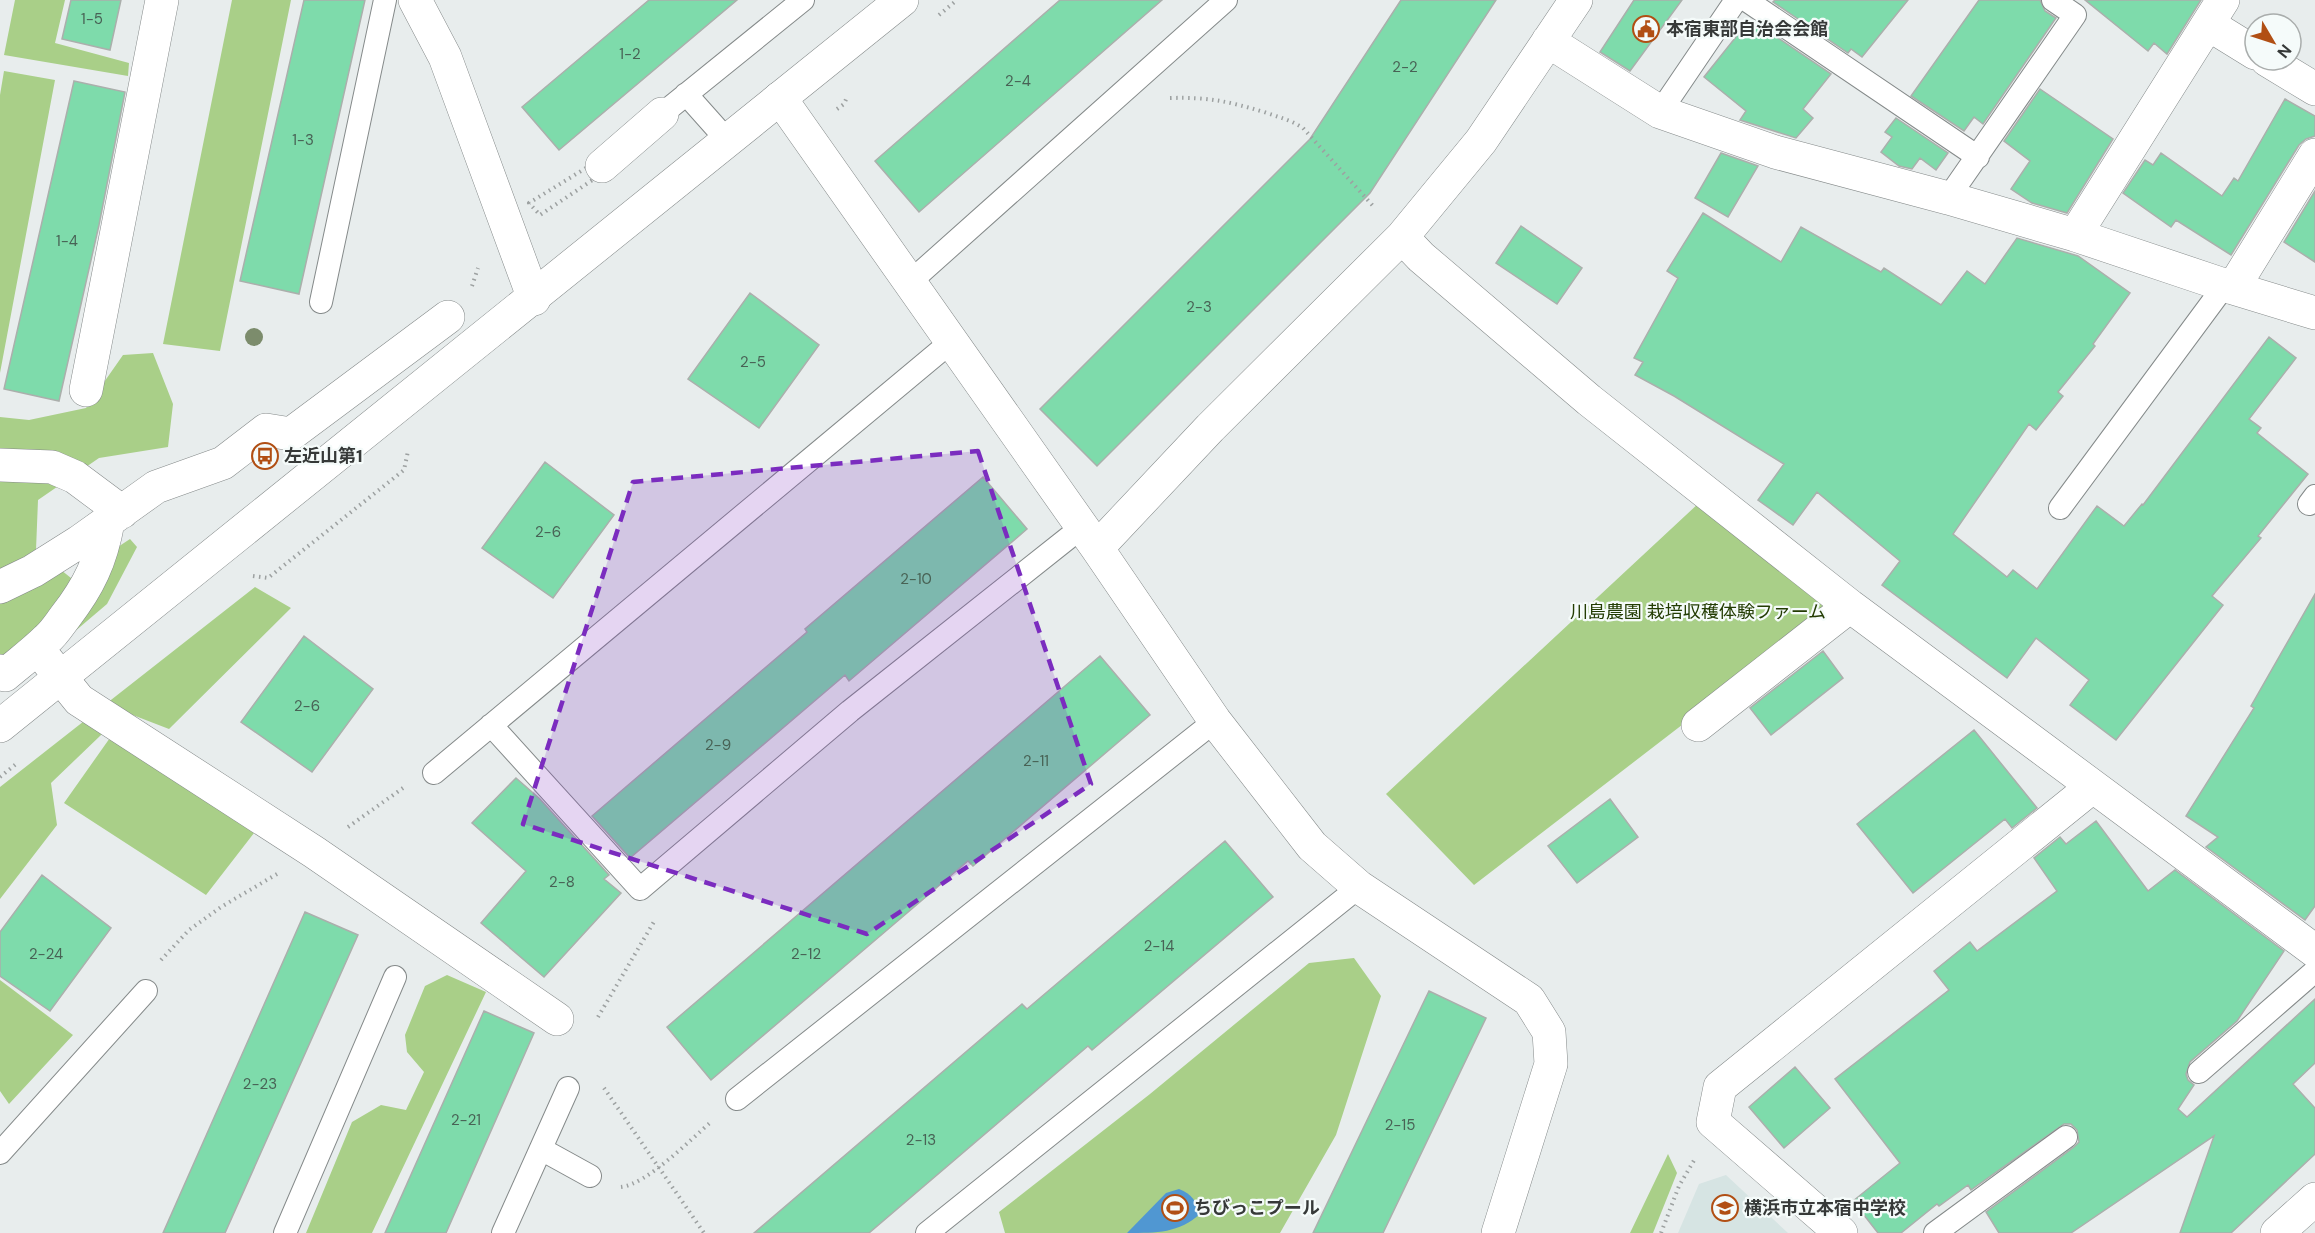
<svg xmlns="http://www.w3.org/2000/svg" width="2315" height="1233" viewBox="0 0 2315 1233" font-family="'DM Sans','Noto Sans JP',sans-serif">
  <rect width="100%" height="100%" fill="#e8eded"/>
  <!-- built -->
  <path fill="#d6e4e3" d="M1726,1175L1788,1233H1678L1699,1184Z"/>
  <!-- green -->
  <path fill="#a9cf88" d="M15,0H65L55,43L129,63L128,76L4,55Z
    M232,0H291L220,351L163,344Z
    M4,71L55,80L0,373V95Z
    M153,353L173,404L168,447L99,458L38,500L36,550L71,578L130,539L137,547L107,604L20,678L0,691V417L29,420L86,408L123,355Z
    M1700,502L1834,608L1474,885L1386,794Z
    M255,587L291,608L169,729L125,712L51,783L57,825L0,899V787Z
    M112,735L254,833L206,895L64,803Z
    M1354,958L1381,996L1336,1135L1280,1233H1005L999,1212L1150,1094L1309,963Z
    M447,975L486,992L372,1233H306L352,1122L381,1105L406,1110L424,1072L407,1052L405,1035L425,986Z
    M0,980L73,1035L9,1104L0,1091Z
    M1668,1154L1677,1173L1653,1233H1630Z"/>
  <!-- water -->
  <path fill="#5097d2" d="M1179,1189C1192,1194 1196,1201 1200,1214C1179,1233 1157,1233 1127,1233L1166,1193Z"/>
  <!-- building -->
  <path fill="#7edbab" stroke="#abafac" stroke-width="1.5" d="M71,0H121L110,50L62,39Z
    M304,0H365L299,294L240,281Z
    M649,0H737L559,150L522,107Z
    M1060,0H1162L919,212L875,161Z
    M1401,0H1496L1370,193L1097,466L1040,409L1310,139Z
    M1634,0H1682L1630,71L1600,52Z
    M1775,0H1908L1862,57L1851,49L1848,53L1773,2Z
    M1979,0H2040L2045,11L2056,18L1983,124L1974,117L1964,131L1911,96Z
    M2085,0H2201L2167,54L2154,43L2148,51Z
    M1756,23L1831,74L1803,109L1813,118L1796,138L1740,120L1746,111L1704,77L1739,33L1744,38Z
    M74,81L125,92L99,225L59,401L4,389Z
    M2040,89L2113,139L2067,213L2032,203L2011,189L2030,161L2004,141Z
    M2285,99L2315,116V136L2306,139L2299,145L2231,255L2176,220L2171,227L2123,193L2145,160L2153,165L2161,153L2222,196L2234,178L2238,181Z
    M1896,118L1948,153L1936,170L1920,158L1912,169L1899,166L1881,152L1892,137L1885,132Z
    M1721,153L1758,166L1728,217L1695,198Z
    M2315,191V262L2284,242Z
    M1703,213L1781,262L1801,227L1881,272L1884,268L1941,305L1967,271L1985,284L2017,238L2078,256L2130,293L2093,344L2095,346L2058,392L2063,396L2036,430L2029,424L1953,534L2007,577L2013,570L2037,589L2097,506L2124,526L2142,504L2143,505L2269,337L2296,358L2249,419L2261,428L2257,433L2308,474L2258,536L2261,538L2212,596L2223,605L2116,740L2070,705L2089,680L2036,638L2007,678L1882,585L1900,561L1817,492L1793,525L1758,500L1784,464L1674,396L1635,375L1643,362L1634,358L1678,278L1667,271Z
    M1521,226L1582,268L1557,304L1496,263Z
    M750,293L819,345L759,428L688,379Z
    M545,462L614,515L553,598L482,548Z
    M983,477L1027,529L849,681L845,675L630,858L592,816L807,632L805,629Z
    M2315,594V906L2305,920L2206,847L2218,837L2186,816L2254,708L2251,706Z
    M304,636L373,689L312,772L241,722Z
    M1823,651L1843,678L1771,735L1750,708Z
    M1100,656L1150,715L973,866L968,861L711,1080L667,1027Z
    M1974,730L2037,808L2012,828L2005,819L1913,893L1857,824Z
    M516,778L540,799L609,875L604,879L621,893L544,977L481,923L526,871L472,823Z
    M1610,799L1638,837L1577,883L1548,846Z
    M2096,821L2148,891L2175,870L2284,951L2237,1021L2190,1062L2186,1074L2188,1080L2194,1085L2178,1109L2187,1117L2315,999V1063L2293,1084L2315,1108V1154L2231,1233H2180L2214,1136L2071,1233H1999L1986,1212L2074,1147L2079,1142L2077,1130L2071,1124H2064L1971,1190L1968,1185L1939,1206L1937,1204L1901,1233H1878L1853,1201L1900,1163L1835,1079L1949,990L1934,971L1970,942L1977,951L2057,891L2034,858L2060,837L2066,844Z
    M1225,841L1273,897L1092,1050L1088,1046L869,1233H754L1022,1004L1027,1009Z
    M42,875L111,928L50,1011L0,976V932Z
    M305,912L358,935L225,1233H163Z
    M1429,991L1486,1018L1383,1233H1313Z
    M484,1011L534,1033L446,1233H385Z
    M1795,1067L1830,1108L1784,1148L1749,1107Z"/>
  <g fill="none" stroke-linecap="round" stroke-linejoin="round">
    <defs>
      <path id="service" d="M1746,0L1978,157
        M686,94L727,140
        M1660,112L1736,0
        M662,114L803,0
        M1948,198L2075,15L2053,0
        M910,282L1226,0
        M321,302L385,0
        M2309,504L2315,496
        M2060,508L2225,285
        M491,725L640,889L850,711L1082,527
        M434,773L952,341
        M2199,1072L2315,971
        M737,1099L1215,721
        M541,1149L590,1176
        M0,1153L146,991
        M285,1233L395,977
        M503,1233L568,1088
        M927,1233L1359,887
        M1935,1233L2066,1137"/>
      <path id="pedestrian" d="M602,166L662,114
        M0,465L52,467L75,477L122,512
        M0,587L33,571L79,542L156,487L223,463L266,430L291,434L448,317
        M37,648L79,700L314,852L557,1019
        M0,671L5,675C19,663 34,652 47,639C54,633 59,625 65,617C89,586 101,561 108,522"/>
      <path id="minor" d="M415,0L445,57L534,299
        M2208,24L2255,53
        M1548,41L1660,112L1775,152L1948,198L2075,235L2233,288L2315,313
        M2267,60L2315,89
        M780,98L1097,548L1215,721L1312,846L1359,887L1529,1000L1549,1032L1551,1064L1498,1233
        M2075,235L2223,0
        M1402,237L1421,257L1589,400L1850,606L2315,951
        M2233,288L2315,155
        M86,390L162,0
        M1097,548L1210,428L1402,237L1481,141L1576,0
        M1698,725L1850,606
        M1841,1233L1713,1122L1720,1087L2092,787
        M2277,1233L2315,1199"/>
      <path id="tertiary" d="M0,726L902,0"/>
    </defs>
    <!-- service casing -->
    <use href="#service" stroke="#858a8a" stroke-width="24"/>
    <!-- pedestrian casing -->
    <use href="#pedestrian" stroke="#858a8a" stroke-width="34"/>
    <!-- minor casing -->
    <use href="#minor" stroke="#858a8a" stroke-width="34"/>
    <!-- tertiary casing -->
    <use href="#tertiary" stroke="#858a8a" stroke-width="34"/>
    <!-- path -->
    <path stroke="#9da1a1" stroke-width="4" stroke-dasharray="1.5 4.5" stroke-linecap="butt" d="M939,15L957,0
      M1170,98C1208,97 1227,101 1264,112C1278,117 1291,120 1303,128L1374,207
      M837,109L844,104L847,97
      M599,160L606,171L540,215L529,203Z
      M472,286L478,268
      M253,576L268,578L404,470L408,451
      M0,777L16,764
      M348,827L403,788
      M161,960L189,930L221,907L277,874
      M598,1017L655,920
      M604,1088L704,1233
      M621,1187C647,1184 690,1140 711,1122
      M1661,1233L1679,1186L1696,1157"/>
    <!-- service -->
    <use href="#service" stroke="#fff" stroke-width="22"/>
    <!-- pedestrian -->
    <use href="#pedestrian" stroke="#fff" stroke-width="33"/>
    <!-- minor -->
    <use href="#minor" stroke="#fff" stroke-width="33"/>
    <!-- tertiary -->
    <use href="#tertiary" stroke="#fff" stroke-width="33"/>
  </g>
  <!-- trees -->
  <circle fill="#7c8c6c" cx="254" cy="337" r="9"/>
  <!-- marked area -->
  <path fill="#7b2cbf" fill-opacity="0.2" stroke="#7b2cbf" stroke-width="4.5" stroke-dasharray="12 8" stroke-linejoin="round" d="M978,451L1091,784L867,934L523,824L633,482Z"/>
  <!-- icons -->
  <defs>
    <symbol id="civic-ring" viewBox="-11 -11 22 22"><circle r="9.5" fill="#f5fbfa" stroke="#b14f14" stroke-width="1.5"/><path d="M-.6-6.5H3V-4.5H.6V-3L4-1V1h2V6H-6V1h2V-1L-.6-3ZM-1.2 2.5V6h2.4V2.5Z" fill="#b14f14"/></symbol>
    <symbol id="bus-ring" viewBox="-11 -11 22 22"><circle r="9.5" fill="#f5fbfa" stroke="#b14f14" stroke-width="1.5"/><path d="M-5-6H5V4H4V6H2V4H-2V6H-4V4H-5ZM-3.5-4V0h7V-4ZM-3.5 1.2v1.5H-2V1.2ZM2 1.2v1.5H3.5V1.2Z" fill="#b14f14"/></symbol>
    <symbol id="stadium-ring" viewBox="-11 -11 22 22"><circle r="9.5" fill="#f5fbfa" stroke="#b14f14" stroke-width="1.5"/><path d="M0-5a6.5 5 0 1 0 0 10a6.5 5 0 1 0 0-10ZM-3.5-1.8h7v3.6h-7Z" fill="#b14f14"/></symbol>
    <symbol id="school-ring" viewBox="-11 -11 22 22"><circle r="9.5" fill="#f5fbfa" stroke="#b14f14" stroke-width="1.5"/><path d="M0-5L7-2L0 1L-7-2ZM-4 1L0 2.5L4 1V4Q0 6-4 4Z" fill="#b14f14"/></symbol>
  </defs>
  <g fill-rule="evenodd">
    <use href="#civic-ring" x="1631" y="14" width="30" height="30"/>
    <use href="#bus-ring" x="250" y="441" width="30" height="30"/>
    <use href="#stadium-ring" x="1160" y="1193" width="30" height="30"/>
    <use href="#school-ring" x="1710" y="1193" width="30" height="30"/>
  </g>
  <g text-anchor="middle" dominant-baseline="central" stroke-width="4.5" stroke-linejoin="round" paint-order="stroke">
    <!-- number labels -->
    <g font-size="15" fill="#486255">
      <text x="92" y="19">1-5</text>
      <text x="630" y="54">1-2</text>
      <text x="1405" y="67">2-2</text>
      <text x="1018" y="81">2-4</text>
      <text x="303" y="140">1-3</text>
      <text x="67" y="241">1-4</text>
      <text x="1199" y="307">2-3</text>
      <text x="753" y="362">2-5</text>
      <text x="548" y="532">2-6</text>
      <text x="916" y="579">2-10</text>
      <text x="307" y="706">2-6</text>
      <text x="718" y="745">2-9</text>
      <text x="1036" y="761">2-11</text>
      <text x="562" y="882">2-8</text>
      <text x="1159" y="946">2-14</text>
      <text x="46" y="954">2-24</text>
      <text x="806" y="954">2-12</text>
      <text x="260" y="1084">2-23</text>
      <text x="466" y="1120">2-21</text>
      <text x="1400" y="1125">2-15</text>
      <text x="921" y="1140">2-13</text>
    </g>
    <!-- poi labels -->
    <g font-size="18" font-weight="bold" fill="#363938" stroke="#f5fbfa" text-anchor="start">
      <text x="1666" y="29">本宿東部自治会会館</text>
      <text x="284" y="456">左近山第1</text>
      <text x="1194" y="1208">ちびっこプール</text>
      <text x="1744" y="1208">横浜市立本宿中学校</text>
    </g>
    <!-- park labels -->
    <g font-size="18" fill="#233c03" stroke="#f5fbfa">
      <text x="1698" y="612">川島農園 栽培収穫体験ファーム</text>
    </g>
  </g>
  <!-- north arrow -->
  <g transform="translate(2273 42) rotate(129)"><circle r="28" fill="#f5fbfa" stroke="#a9adac" stroke-width="1.5"/>
  <path d="M0-4.5L10 22L0 15L-10 22Z" fill="#b14f14"/>
  <text y="-9" font-size="16" font-weight="bold" text-anchor="middle" fill="#363938">N</text>
  </g>
</svg>
